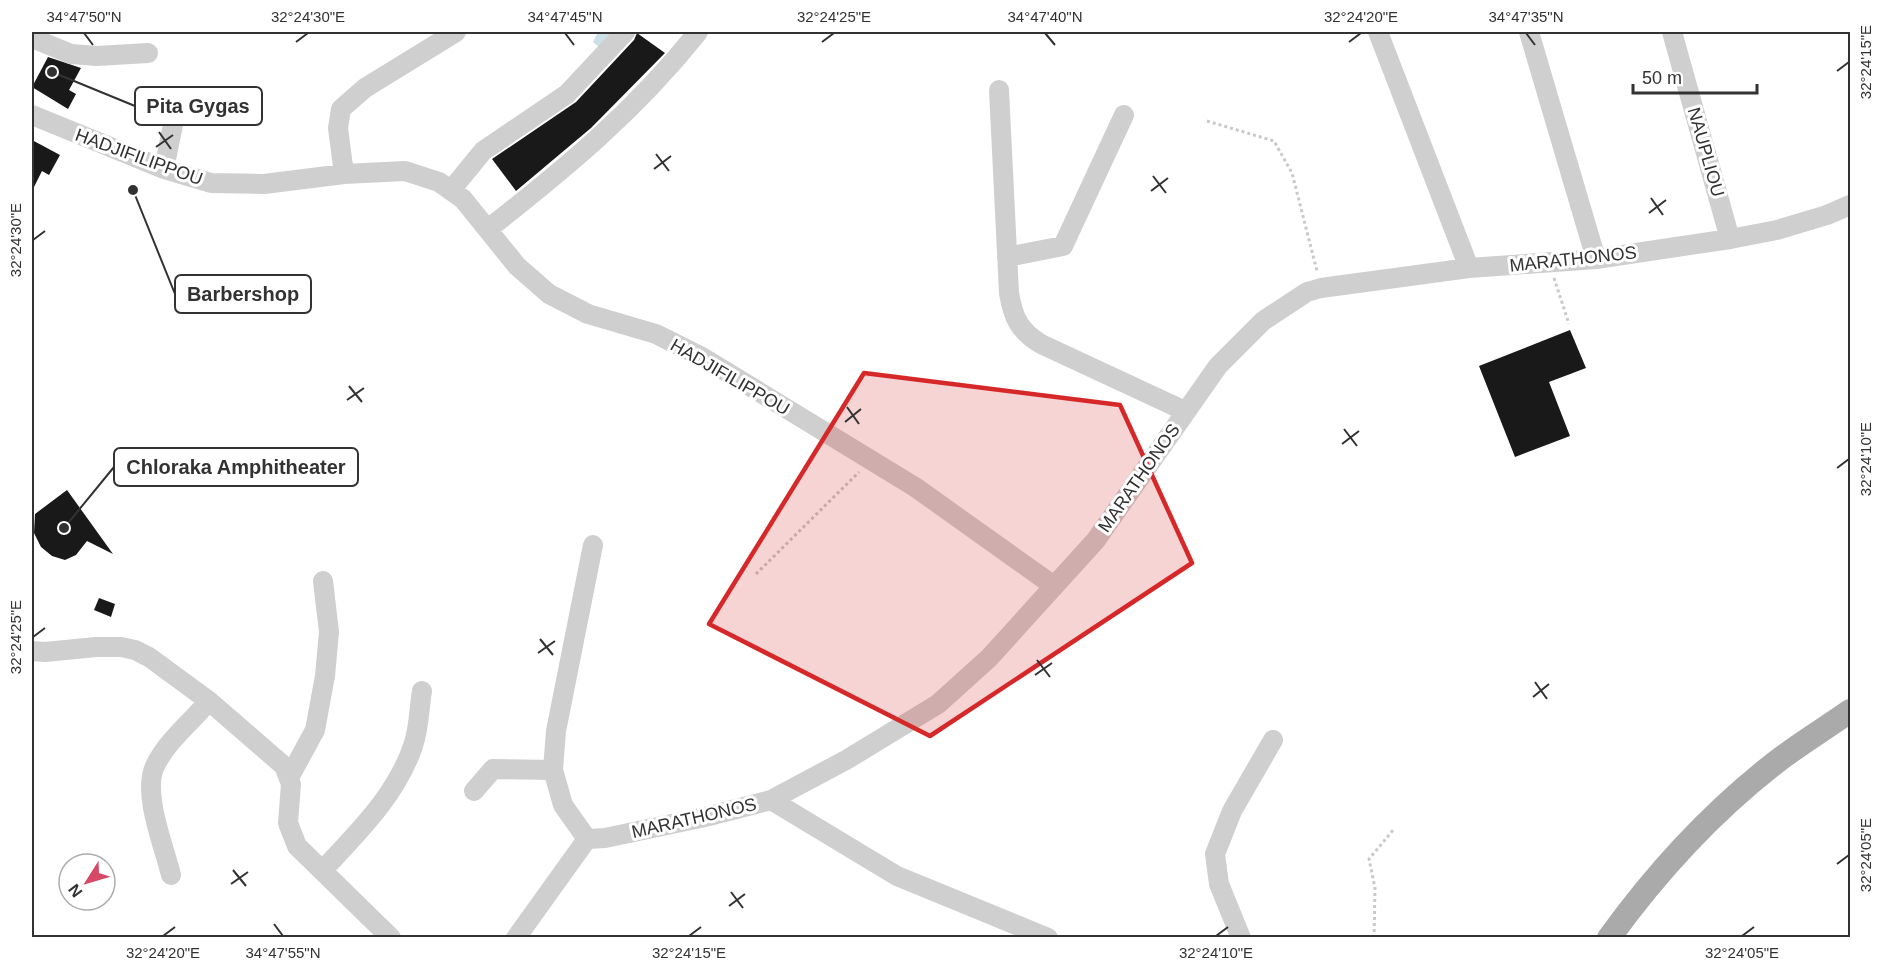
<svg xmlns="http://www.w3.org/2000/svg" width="1882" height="969" viewBox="0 0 1882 969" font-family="Helvetica,sans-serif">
  <rect width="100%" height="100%" fill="#fff"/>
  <!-- water -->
  <path fill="#cbe0e7" d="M598,32H618L601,49L593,42Z"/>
  <!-- building -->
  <path fill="#191919" d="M637,33L665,53L591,128L516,191L492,159L576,102L634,40Z
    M48,57L81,68L69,90L76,94L68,109L32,87Z
    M32,140L60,155L49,175L42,171L32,191Z
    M1570,330L1586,368L1549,382L1570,436L1515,457L1479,366Z
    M67,490L113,554L87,541L76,555L65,560L52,556L41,547L34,533L35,514Z
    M99,598L115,604L111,617L94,610Z"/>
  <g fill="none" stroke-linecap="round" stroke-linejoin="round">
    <!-- path -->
    <path stroke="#c9c9c9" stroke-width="3" stroke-dasharray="3 3" stroke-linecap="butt" d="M1207,121L1274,141L1292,173L1317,271
      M1554,278L1569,324
      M756,574L859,472
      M1374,938L1375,888L1369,859L1394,829"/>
    <!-- minor -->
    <path stroke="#cfcfcf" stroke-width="20" d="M1378,32L1469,268
      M1529,32L1596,259
      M1672,32L1730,239
      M32,38L71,54L97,56L148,53
      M999,90L1009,293C1013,317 1019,331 1041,344L1185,411
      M32,115L164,169L211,183L264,184L344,174L405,171L439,182L463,199L517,266L549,294L588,314L656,334L702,357L915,487L1054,586
      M164,169L175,115
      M344,174L338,128L341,109L365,88L456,32
      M452,189L483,151L567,94L625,32
      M488,229C566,168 636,110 698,32
      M1007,257L1063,246L1124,115
      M32,651L45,652L96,647H121L135,650L149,657L209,701L284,766L291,784L288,823L297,846L391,938
      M290,776L315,730L325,676L329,632L323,581
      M474,791L493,769L553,770
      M771,800L897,876L1048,938
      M587,839L563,805L553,770L556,731L593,545
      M322,871C357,833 396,796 413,746C419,729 419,709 422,691
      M171,875C164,846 142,793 155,766C166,742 192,721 209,701
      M516,938L587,839L605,838L705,817L771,800L846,760L938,704L989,658L1096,540L1218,366L1263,321L1307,292L1321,288L1469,268L1596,259L1730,239L1777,230L1827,215L1850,205
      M1241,938L1219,884L1215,854L1232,811L1273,740"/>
    <!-- major -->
    <path stroke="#aaa" stroke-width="24" d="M1609,938C1656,873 1712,812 1775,763C1799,744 1826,728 1850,711"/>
  </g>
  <!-- marked area -->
  <path fill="#d62828" fill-opacity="0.2" stroke="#d62828" stroke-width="4.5" stroke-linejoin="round" d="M864,373L1120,405L1192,563L930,736L709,624Z"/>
  <!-- ticks -->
  <path fill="none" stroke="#323232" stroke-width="2" d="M84,33L93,45M565,33L574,45M1045,33L1055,45M1526,33L1535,45M296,42L308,33M822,42L834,33M1349,42L1361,33M1837,71L1849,62M159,132L171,149M156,147L173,135M656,154L669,171M654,169L671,156M1153,176L1166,193M1151,191L1168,178M1651,198L1663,215M1649,213L1666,200M33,240L45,231M349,386L362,402M347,400L364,388M847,407L859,424M845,422L861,409M1344,429L1357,446M1342,444L1359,431M1837,468L1849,459M33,637L45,628M540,639L553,655M538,653L555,641M1037,660L1050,677M1035,675L1052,663M1535,682L1547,699M1533,697L1549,684M1837,864L1849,855M233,870L246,886M231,884L248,872M731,892L743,908M729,906L745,894M274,924L283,936M163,936L175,927M689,936L701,927M1216,936L1228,927M1742,936L1754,927"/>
  <g text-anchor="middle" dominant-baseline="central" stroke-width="6" stroke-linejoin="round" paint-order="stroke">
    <!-- street labels -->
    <g font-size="18" fill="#323232" stroke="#fff">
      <text transform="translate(1706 152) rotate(74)">NAUPLIOU</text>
      <text transform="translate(139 157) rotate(20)">HADJIFILIPPOU</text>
      <text transform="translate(1573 259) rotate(-6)">MARATHONOS</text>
      <text transform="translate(730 377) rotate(30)">HADJIFILIPPOU</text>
      <text transform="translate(1139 478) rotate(-55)">MARATHONOS</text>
      <text transform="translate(694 818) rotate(-13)">MARATHONOS</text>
    </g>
  </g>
  <!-- callouts -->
  <path fill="none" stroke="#323232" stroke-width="2" d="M52 72L135 106M133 190L175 294M64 528L114 467"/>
  <g fill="#323232" stroke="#fff" stroke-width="2">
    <circle cx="52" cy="72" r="6"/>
    <circle cx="133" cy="190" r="6"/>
    <circle cx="64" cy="528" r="6"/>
  </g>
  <g fill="#fff" stroke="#323232" stroke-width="2">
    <rect x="135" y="87" width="127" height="38" rx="6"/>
    <rect x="175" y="275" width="136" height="38" rx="6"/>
    <rect x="114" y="448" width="244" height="38" rx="6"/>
  </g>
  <g font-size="20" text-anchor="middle" font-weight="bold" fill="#323232">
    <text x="198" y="113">Pita Gygas</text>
    <text x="243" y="301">Barbershop</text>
    <text x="236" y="474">Chloraka Amphitheater</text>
  </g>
  <!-- border -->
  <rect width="1882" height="969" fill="none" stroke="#ffffff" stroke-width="66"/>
  <!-- north arrow -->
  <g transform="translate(87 882) rotate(233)"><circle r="28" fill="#ffffff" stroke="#adadad" stroke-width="1.5"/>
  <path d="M0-4.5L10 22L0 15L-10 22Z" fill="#d54866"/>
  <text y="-9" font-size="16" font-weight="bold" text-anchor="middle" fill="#323232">N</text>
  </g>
  <!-- scale -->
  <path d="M1633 84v9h124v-9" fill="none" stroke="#323232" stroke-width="3"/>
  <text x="1642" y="84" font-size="18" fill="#323232" stroke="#ffffff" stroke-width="4.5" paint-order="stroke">50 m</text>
  <rect x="33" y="33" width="1816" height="903" fill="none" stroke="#323232" stroke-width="2"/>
  <g font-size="15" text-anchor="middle" fill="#323232">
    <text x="84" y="22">34°47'50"N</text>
    <text x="308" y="22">32°24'30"E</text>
    <text x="565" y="22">34°47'45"N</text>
    <text x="834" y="22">32°24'25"E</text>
    <text x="1045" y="22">34°47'40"N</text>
    <text x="1361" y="22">32°24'20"E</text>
    <text x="1526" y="22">34°47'35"N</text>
    <text transform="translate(1866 62) rotate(-90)" y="5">32°24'15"E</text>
    <text transform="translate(16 240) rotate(-90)" y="5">32°24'30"E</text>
    <text transform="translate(1866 459) rotate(-90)" y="5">32°24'10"E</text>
    <text transform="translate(16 637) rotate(-90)" y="5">32°24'25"E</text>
    <text transform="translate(1866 855) rotate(-90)" y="5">32°24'05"E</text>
    <text x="163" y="958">32°24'20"E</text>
    <text x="283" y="958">34°47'55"N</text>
    <text x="689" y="958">32°24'15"E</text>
    <text x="1216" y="958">32°24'10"E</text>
    <text x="1742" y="958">32°24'05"E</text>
  </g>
</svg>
